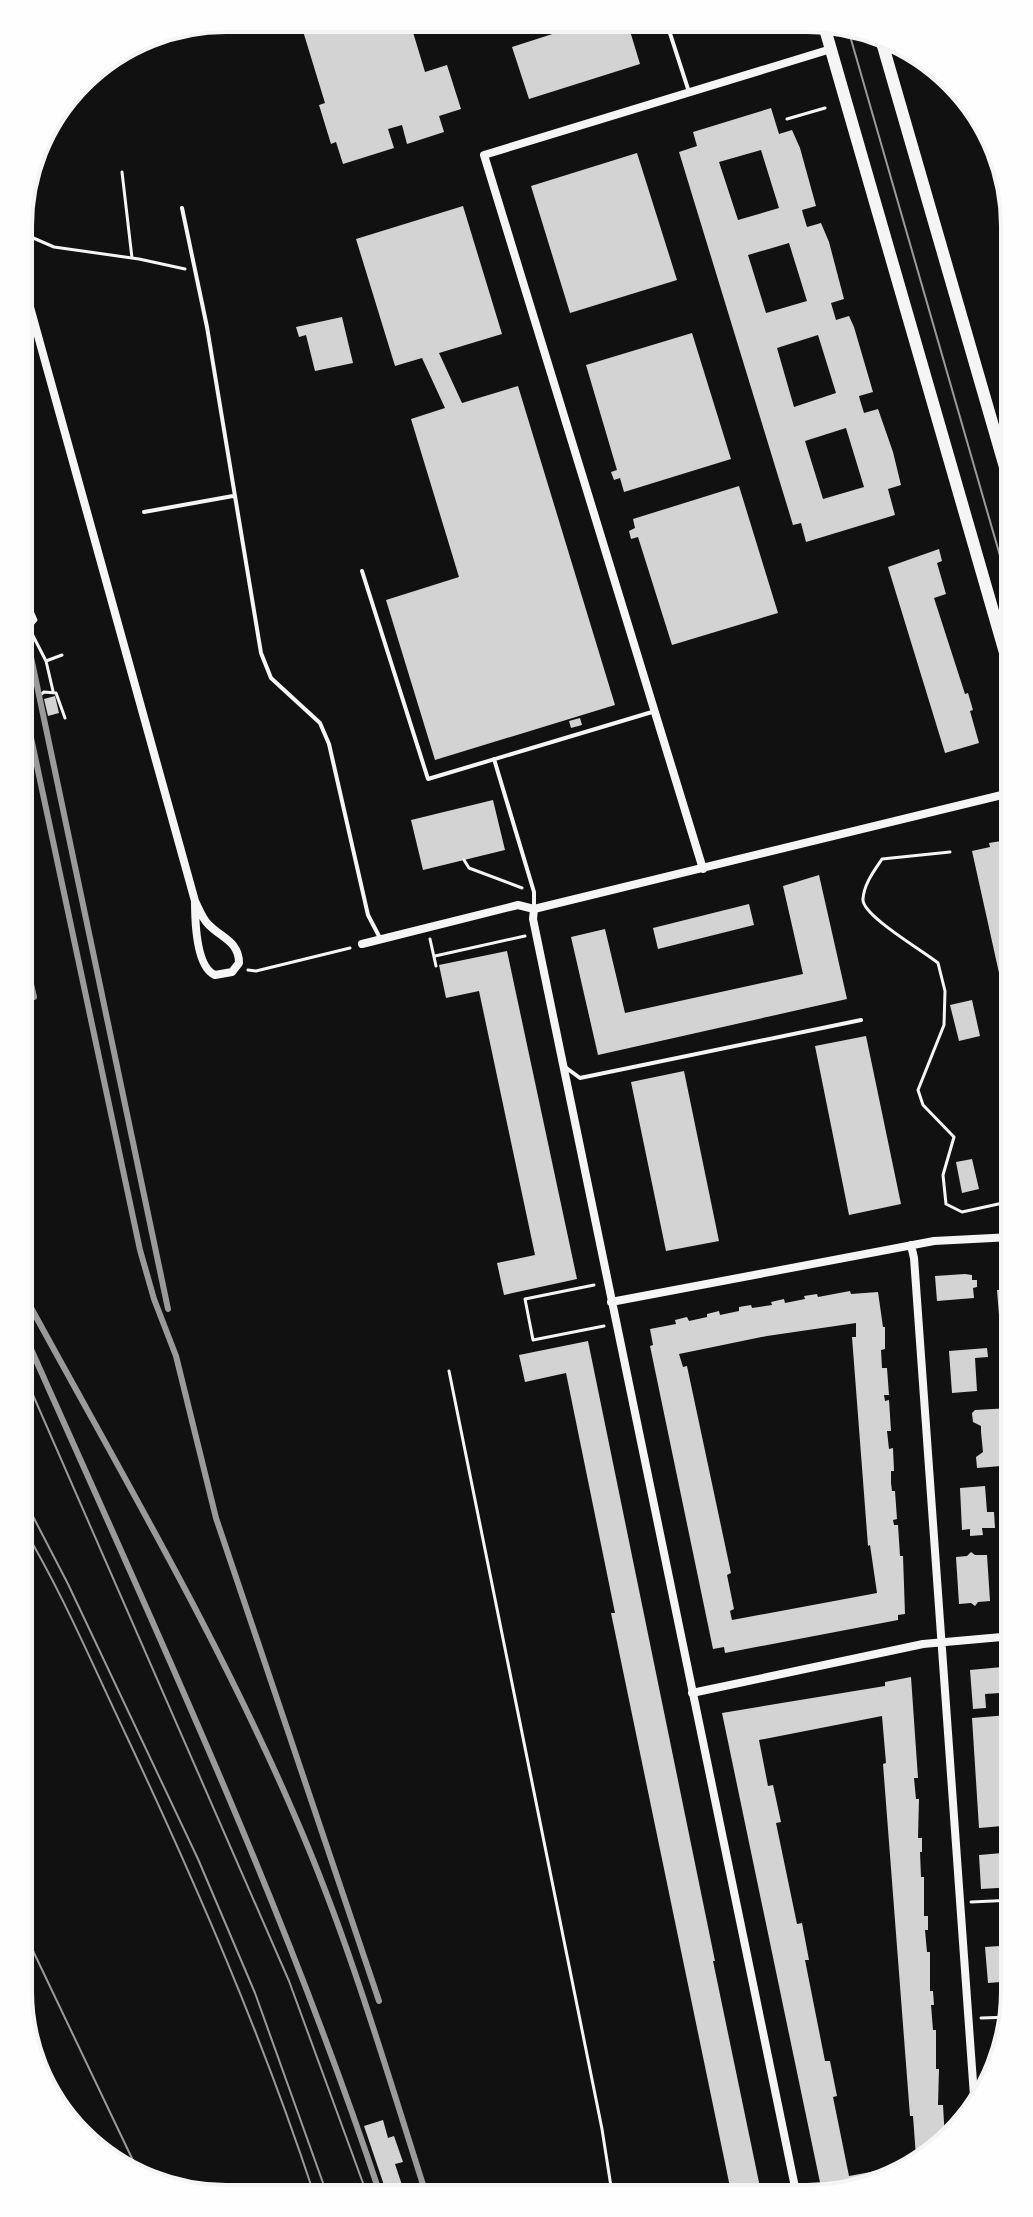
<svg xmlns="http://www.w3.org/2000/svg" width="1033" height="2217" viewBox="0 0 1033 2217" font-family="Poppins,sans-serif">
  <rect width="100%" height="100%" fill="#111"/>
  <!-- building -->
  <path fill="#d3d3d3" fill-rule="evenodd" d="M299,18L409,19L425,72L447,65L461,109L439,116L444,132L407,144L402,125L388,129L394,148L343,164L336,142L331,144L319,105L325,103Z
    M596,20L627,21L640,64L529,99L512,47Z
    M771,108L779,134L792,130L800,148L816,206L802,210L803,214L807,227L821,223L829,242L844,299L831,303L836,320L849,316L854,327L873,392L859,396L860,400L864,413L878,409L893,452L901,485L888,489L895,515L806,542L801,523L793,525L679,152L697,146L693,132ZM761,150L779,208L738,220L719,162ZM789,243L807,301L766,313L748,255ZM818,335L836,393L794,407L777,348ZM846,428L864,487L823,499L805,441Z
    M637,153L677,280L570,313L531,186Z
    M463,206L502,334L439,353L462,403L518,386L615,705L435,760L386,600L459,577L411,419L445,408L422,358L395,366L356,239Z
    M342,317L353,363L315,371L306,335L299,337L296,327Z
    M692,333L731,459L624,492L620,478L614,480L611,472L617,470L586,365Z
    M739,486L778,613L672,645L638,537L631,539L629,531L635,528L633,519Z
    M939,549L942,561L937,563L946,594L934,598L965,694L968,693L973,710L970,711L979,743L945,753L888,567Z
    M55,696L59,713L48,716L44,699Z
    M580,718L582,725L571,728L569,721Z
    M493,800L505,850L423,870L411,820Z
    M1001,841V845L1010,843L1011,1027L1006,1028L1000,1001L1005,1000L972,851L990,847L989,843Z
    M819,875L847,999L598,1055L571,937L605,929L625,1013L803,974L783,886Z
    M749,904L754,925L658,949L653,928Z
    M507,951L577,1279L504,1295L497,1263L535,1255L479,991L446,998L439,965Z
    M972,1000L980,1036L959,1041L950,1005Z
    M866,1036L901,1204L849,1215L815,1046Z
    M684,1071L719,1241L666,1251L631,1082Z
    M972,1159L979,1189L962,1193L956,1162Z
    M965,1274L972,1275V1280H977V1287L973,1288L974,1298L937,1301L935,1276Z
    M1012,1289V1314L999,1315L997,1290Z
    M850,1291L851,1294L878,1292L883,1327H885V1349L881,1350L882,1368H887L889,1395H884L885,1401L889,1400L891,1431H887L889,1449L893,1448L894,1471H891V1483L892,1491H895L897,1519L893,1520L894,1525H898L900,1556H903L905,1614L898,1615V1620L725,1653L724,1647L713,1649L650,1346L653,1345L650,1329L676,1324L675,1320L687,1317L689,1321L707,1317V1314L719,1311L720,1315L739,1311V1307L751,1305L752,1308L772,1305L771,1302L784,1299L785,1303L805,1299L804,1296L817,1294L818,1297ZM856,1323V1337H852L868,1546L870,1545L877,1593L732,1620L730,1611L734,1609L727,1575L731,1573L687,1366L683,1367L679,1354L767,1336Z
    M588,1341L715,1961H713L761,2192H731L611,1613H615L566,1373L525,1382L519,1355Z
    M987,1348L988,1357L975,1358L977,1391L952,1393L949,1351Z
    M1010,1408L1013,1465L977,1468L976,1457L983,1452L981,1432V1426L973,1422L972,1413L975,1410Z
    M985,1486L987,1512H994L995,1528H982L983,1535L970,1536V1529L962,1530L960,1488Z
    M971,1552L975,1555H987L990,1601L978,1602L975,1606L971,1603L959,1604L956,1557L967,1556Z
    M1013,1666V1682L999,1683L1000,1693L985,1694L986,1708L973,1709L970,1670Z
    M911,1677L918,1778H914L916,1799H919L918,1838H922V1852H920L921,1877H924V1916H928V1930H925L927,1952H930V1991H933L934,2005H931L933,2030H936V2069H939L938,2105H943L945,2140L916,2157L913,2116H910L883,1764L886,1763L882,1716L759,1740L768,1786L773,1785L781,1822L776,1823L797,1924L802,1923L809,1960H805L825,2061H830L837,2096L833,2097L849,2176L903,2166L861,2192H822L722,1713L885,1686V1682Z
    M1008,1715L1014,1825L979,1828L972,1718Z
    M1014,1852V1887L981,1889L979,1855Z
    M1014,1945V1981L988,1983L985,1947Z
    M1006,2043L999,2070L996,2076L993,2044Z
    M383,2120L388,2138L394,2136L403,2162L395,2164L405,2194H387L364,2126Z"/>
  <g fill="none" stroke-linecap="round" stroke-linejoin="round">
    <!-- path -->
    <path stroke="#f5f5f5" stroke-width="3" d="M787,119L825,108
      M122,172L132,258
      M31,237L54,247L139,259L185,269
      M1008,539H1009
      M21,586L36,620L29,628L46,661L53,691
      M46,661L62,655
      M39,696L44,692L56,693L65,718
      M21,736L26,758
      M950,852L882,859C874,871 864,884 863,899C861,915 925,952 938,963L945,991L944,1025L918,1090L923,1105L954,1137L943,1175L946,1204L962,1212L1012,1201
      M464,860L469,868L522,888
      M430,939L436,966
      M435,956L525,936
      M248,970L256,971L350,948
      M594,1285L525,1299L533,1340L604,1326
      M449,1371L602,2129L612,2193
      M1005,1887L1006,1899
      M971,1902L1014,1900
      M1012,1981L1014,2008
      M981,2018L1012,2017"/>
    <!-- service -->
    <path stroke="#f5f5f5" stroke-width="4" d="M666,21L689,92
      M498,31L535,20
      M182,208L207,327L261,653L271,678L320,723L329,744L368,915L380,938
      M144,512L233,496
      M362,571L428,779L652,712
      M494,759L534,892V907
      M565,1067L580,1078L861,1020"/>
    <!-- minor -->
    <path stroke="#f5f5f5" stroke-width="8" d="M20,271L195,901C199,909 202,918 208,924C221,938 239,941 239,963L232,972L215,975C196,967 195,920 195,901
      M703,869L484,155L831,49
      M534,909L533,919L796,2192
      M362,944L518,905L534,909L1010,793
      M911,1245L914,1258L975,2110
      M611,1302L934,1241L1012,1237
      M692,1693L923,1644L1013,1636"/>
    <!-- secondary -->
    <path stroke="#f5f5f5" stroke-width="12" d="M823,22L1010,670
      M881,39L1009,481"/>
    <!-- tram -->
    <path stroke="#9a9a9a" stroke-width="2" d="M846,22L1009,587
      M23,1372L289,1981L367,2194
      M24,1499L68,1584L198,1859L255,1993L327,2194
      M24,1529C63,1594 93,1666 126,1735C197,1886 262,2036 314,2194
      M25,1934L138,2171"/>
    <!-- rail -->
    <path stroke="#9a9a9a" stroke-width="6" d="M27,638L168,1309
      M30,733L140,1250L154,1299L176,1356L216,1518L379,2001
      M22,946L34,997
      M23,1293C118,1468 219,1638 297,1821C349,1941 386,2069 426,2194
      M23,1331C149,1615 282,1898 380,2194"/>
  </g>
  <!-- crop -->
  <path d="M0 0H1033V2217H0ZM226 32H807A194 194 0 0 1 1001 226V1991A194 194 0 0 1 807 2185H226A194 194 0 0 1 32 1991V226A194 194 0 0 1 226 32Z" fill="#fefefe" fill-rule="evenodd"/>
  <path fill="none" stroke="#f5f5f5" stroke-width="4" d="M226 32H807A194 194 0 0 1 1001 226V1991A194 194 0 0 1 807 2185H226A194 194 0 0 1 32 1991V226A194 194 0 0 1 226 32Z"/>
</svg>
